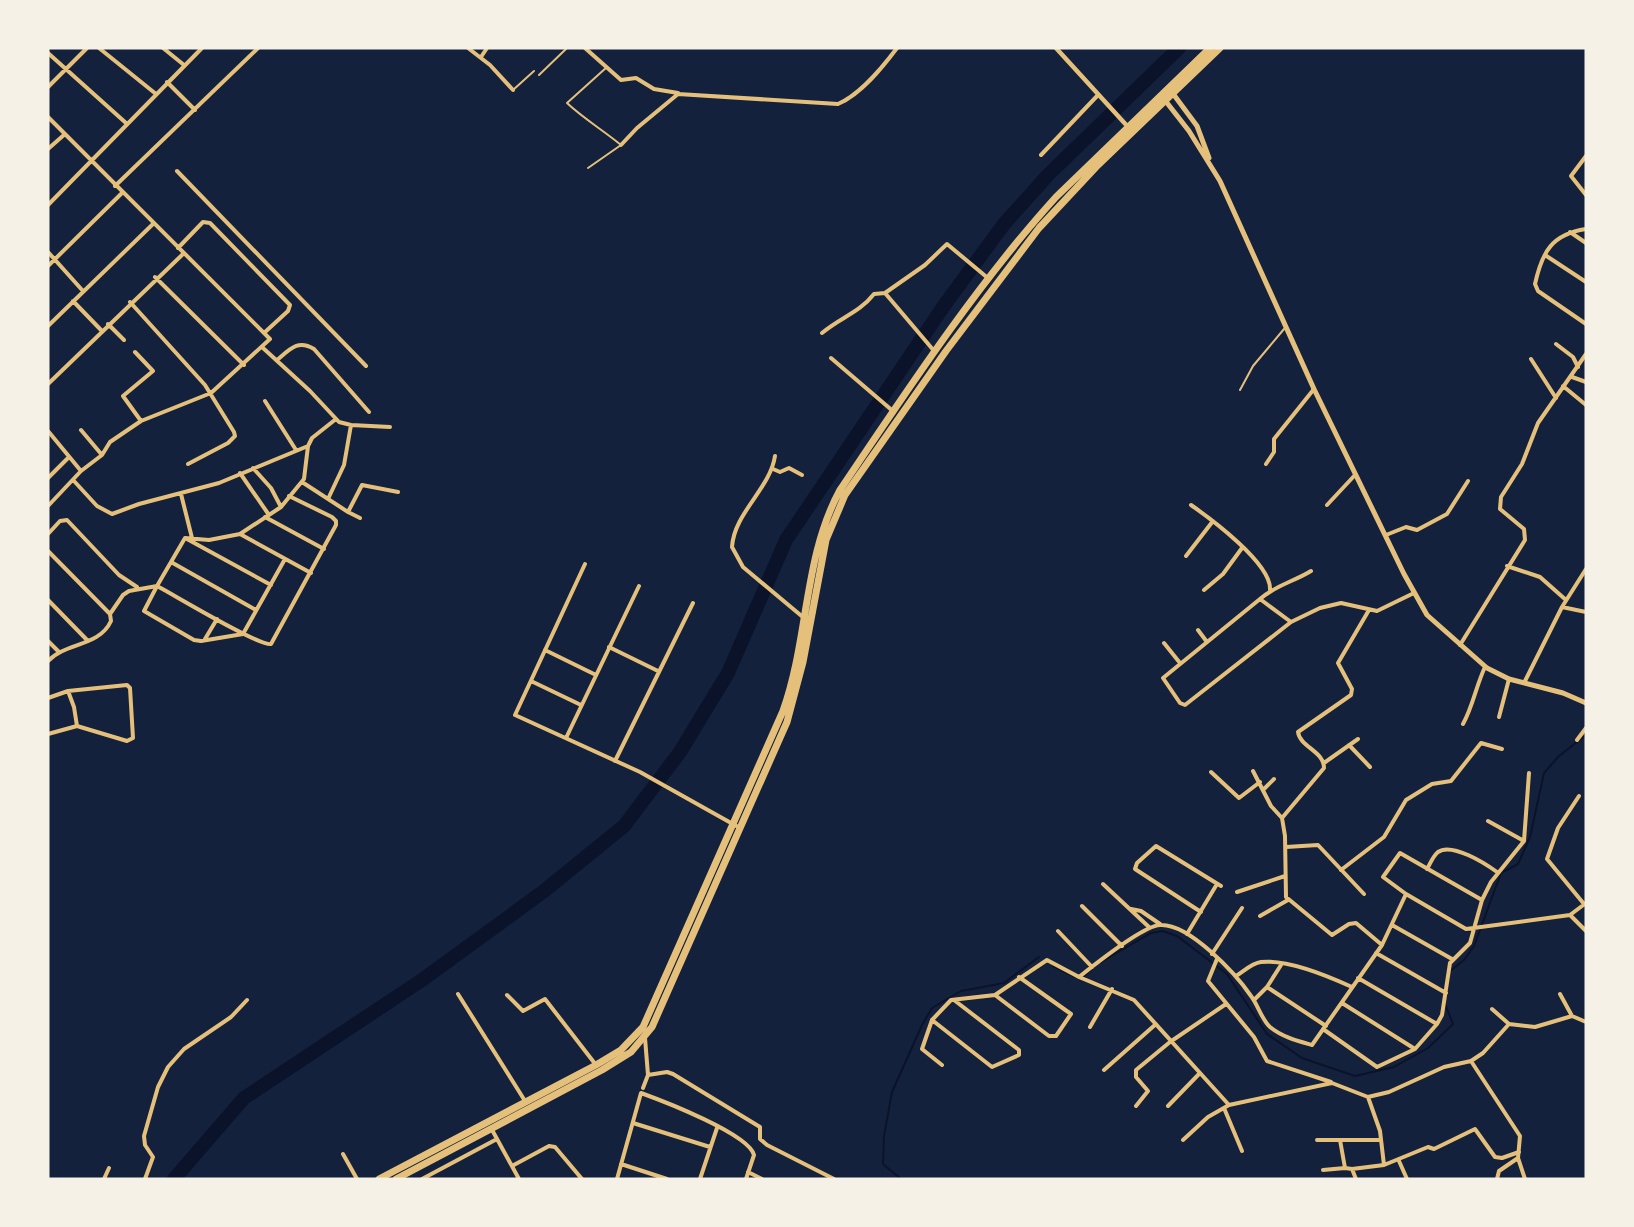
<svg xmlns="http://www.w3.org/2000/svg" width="1634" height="1227" viewBox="0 0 1634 1227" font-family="Lora,serif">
  <rect width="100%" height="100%" fill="#14213d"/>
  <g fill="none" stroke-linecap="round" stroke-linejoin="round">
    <!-- stream -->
    <path stroke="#0b132b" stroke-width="2" d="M1101,962L1151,933L1163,931L1177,936L1227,974L1267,1034L1302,1058L1355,1076L1394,1067L1428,1048L1453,1024L1445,1004
      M1053,966L1075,977
      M1450,971L1464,960L1474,946L1501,873L1518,864L1530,837L1544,773L1559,756L1586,735
      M1083,977L1094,967
      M906,1179H901L883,1164L884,1136L892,1092L922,1025L932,1008L961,991L1004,983L1039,957"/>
    <!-- river -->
    <path stroke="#0b132b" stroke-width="14" d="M174,1179L244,1098L422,980L544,891L624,826L680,752L728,673L786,540L943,307L1004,224L1048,175L1179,48"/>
    <!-- service -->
    <path stroke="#e5c07b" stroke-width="2" d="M539,75L567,48
      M513,90L534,71
      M588,168L621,145C603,130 584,119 567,103L607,67
      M1240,390L1253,366L1284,329"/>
    <!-- minor -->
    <path stroke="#e5c07b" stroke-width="4" d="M99,48L156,94
      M163,48L184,65
      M468,48L490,65L513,90
      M585,48L621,80L636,78L654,89L678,93
      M48,53L126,123
      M481,57L487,48
      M167,82L195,110
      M48,87L87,48
      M48,117L270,339L211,393L141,421L123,396L153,371L135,352
      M621,145L637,128L678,94L838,104C861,94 882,68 897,48
      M48,149L65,134
      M1041,155L1098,95
      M1586,156L1571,176L1586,195
      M177,171L366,366
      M115,186L258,48
      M48,205L202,48
      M1586,229C1552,234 1542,252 1535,284L1538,291L1586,324
      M1570,232L1586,243
      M178,248L203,222L210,223L290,305L288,311L264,333
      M48,252L83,291
      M1545,255L1586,282
      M48,266L122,193
      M155,277L244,365
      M885,293L935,352
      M73,301L101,330
      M130,302L205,385L234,432L235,436L228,443L188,464
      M108,324L124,340
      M48,326L153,224
      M822,333C841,317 859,313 874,294L885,293L925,265L947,244L989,279
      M1556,344L1573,357L1578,367
      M263,348L310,391L339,422L351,425L390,427
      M831,358L894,412
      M1531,359L1556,398
      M277,360C290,349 298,339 314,349L369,412
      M1572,377L1586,382
      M48,384L183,254
      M1563,386L1586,405
      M265,401L296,450
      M81,430L102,455
      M48,431L81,471
      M775,456C770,489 734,513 732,547L743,567L804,618
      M1266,464L1274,452V439L1314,389
      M253,468L271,488L281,507
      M773,469L780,472L789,468L802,475
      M240,473L269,515
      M48,478L69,457
      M74,481L97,506L112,514L139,504L219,483L308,446
      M302,482L348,512L362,485L398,492
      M181,494L192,538
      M328,499L344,465L351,425
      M1191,505C1211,519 1272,564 1270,590
      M1327,505L1355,475
      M48,506L81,471L102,455L110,442L141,421
      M348,512L360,518
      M265,517L324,549
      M48,534L60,521L67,520L119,575L137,587
      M240,534L311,573
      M1386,535L1406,527L1417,530L1447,514L1468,481
      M187,539L271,585
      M48,551L110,614
      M1186,556L1213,521
      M285,559L243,634L201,641L194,640L144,611L157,586C174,595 260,647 271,644L336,525V521L332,517L289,496
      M171,562L256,610
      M585,564L515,715L640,772L740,828
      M1507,566L1540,577L1566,600
      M1204,590L1223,574L1242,548
      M1260,599C1276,585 1293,582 1311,571
      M48,600L88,641
      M1562,607L1586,612
      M1369,610L1338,663L1352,689L1351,695L1298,732C1300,747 1324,751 1324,768L1282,818L1285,836L1286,897L1332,935L1349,924L1356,923L1382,945
      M1291,622L1260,599L1163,678L1180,703L1185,705L1291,622L1320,608L1341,603L1377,611L1414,593
      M1198,630L1207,642
      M205,639L217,619
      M48,641L59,652
      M1164,643L1180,663
      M1460,645L1525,540L1524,529L1500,509L1501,497L1522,464L1538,423L1586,354
      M609,647L658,671
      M545,650L596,675
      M48,661C66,642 99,647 111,621L110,614L123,595L129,591L157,586L185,538L209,540L240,534L281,507L304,479L308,446L312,438L336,419
      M531,681L581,705
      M1524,683L1562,607L1586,569
      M68,691L74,707L77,726
      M48,698L68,691L127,685L130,688L133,738L127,741L77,726L48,734
      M1499,717L1509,679
      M1463,724C1473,706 1476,686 1485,667
      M566,738L639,586
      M1577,740L1586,728
      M1349,745L1370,767
      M615,761L693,603
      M1324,763L1358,739
      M1253,771L1271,806L1282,818
      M1211,772L1239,798L1260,782
      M1263,790L1274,779
      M1579,796L1558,828L1547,859L1584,904
      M1488,821L1524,841
      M1286,847L1318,845L1364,894
      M1427,869C1430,864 1433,856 1438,852C1452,842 1486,864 1497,872
      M1341,870L1384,837L1406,800L1432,784L1451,781L1481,743L1502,749
      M1103,884L1150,928
      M1237,892L1285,876
      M1482,900L1400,853L1383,877L1406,894L1466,929L1570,915L1586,903
      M1082,906L1122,946
      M1131,909L1141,911L1160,924
      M1201,912L1135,869L1137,863L1156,846L1221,886
      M1570,915L1586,931
      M1260,916L1288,900
      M1392,925L1452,959
      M1058,931L1092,967
      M1187,934L1217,884
      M1376,953L1446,993
      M1212,954L1242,908
      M1217,959L1208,981L1254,1037L1267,1061L1331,1082
      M1281,965L1267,987L1326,1026
      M1236,976C1244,971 1252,963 1261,962C1288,959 1328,976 1352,987
      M1079,977L1134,1000L1229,1105
      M1358,978L1437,1024
      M458,994L525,1101
      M1560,994L1572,1016
      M507,995L523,1011L545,999L596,1065
      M995,995L1049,1036H1056L1071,1014L1019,977
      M1254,1000L1267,987
      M1342,1003L1415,1049
      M1492,1009L1509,1024
      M932,1020L992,1067L1019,1055V1050L954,1000
      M1090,1027L1112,989
      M1323,1029L1377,1067L1415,1049L1437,1024L1442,1015L1450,963L1470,943L1482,900L1491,882L1524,841L1529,773
      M1471,1061L1520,1136L1518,1158L1525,1179
      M942,1065L922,1049L932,1020L951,1000L995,995L1047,960L1079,977C1094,965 1143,926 1160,925C1189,923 1236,974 1251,996C1258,1005 1262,1020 1270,1027C1282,1037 1298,1041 1312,1045L1382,945L1406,894
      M1104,1070L1156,1024
      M648,1075L667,1072L673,1074L760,1127V1139L767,1145L834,1179
      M643,1088L648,1075L645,1038
      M1368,1097L1389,1092L1444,1067L1471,1061L1483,1053L1509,1024L1535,1027L1572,1016L1586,1022
      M1136,1106L1148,1091L1136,1077V1070L1170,1042L1226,1004
      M1168,1106L1200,1073
      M1224,1108L1242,1151
      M633,1123L710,1147
      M491,1128L519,1179
      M1183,1140L1208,1117L1229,1105L1332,1083L1368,1097L1380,1131L1384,1165
      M1317,1140H1381
      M1340,1140L1345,1168L1352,1169L1384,1165L1428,1147L1434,1149L1475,1129L1495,1157L1502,1158L1519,1152
      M343,1154L357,1179
      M1399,1161L1407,1179
      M621,1164L667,1179
      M512,1166L549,1146L555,1147L582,1179
      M1352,1169L1356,1179
      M1323,1170L1345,1168
      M748,1172L762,1179
      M104,1179L109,1168
      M145,1179L153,1157L145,1145L144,1136L158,1087L168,1067L184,1049L231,1017L247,1000
      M422,1179L497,1139
      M617,1179L641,1093C663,1101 749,1134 754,1155L746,1179
      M700,1179L717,1128
      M1497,1179L1499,1171L1518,1158"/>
    <!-- tertiary -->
    <path stroke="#e5c07b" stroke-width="4.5" d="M1056,48L1129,128"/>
    <!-- secondary -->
    <path stroke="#e5c07b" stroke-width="5" d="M1171,91L1197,126L1209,158
      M1164,99L1189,131L1220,181L1314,389L1404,574L1427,615L1487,668L1509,679L1563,693L1586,703"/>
    <!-- trunk -->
    <path stroke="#e5c07b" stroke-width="7" d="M379,1179L596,1065L621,1050L643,1027L783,711C809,638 803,558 840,490C906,392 977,284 1056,197L1210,48
      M396,1179L602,1070L631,1052L652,1027L787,722L803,662L826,540L845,495L946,351L1039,228L1096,167L1220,48"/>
  </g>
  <!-- border -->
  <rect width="1634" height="1227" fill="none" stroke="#f6f1e7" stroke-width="99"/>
</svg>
